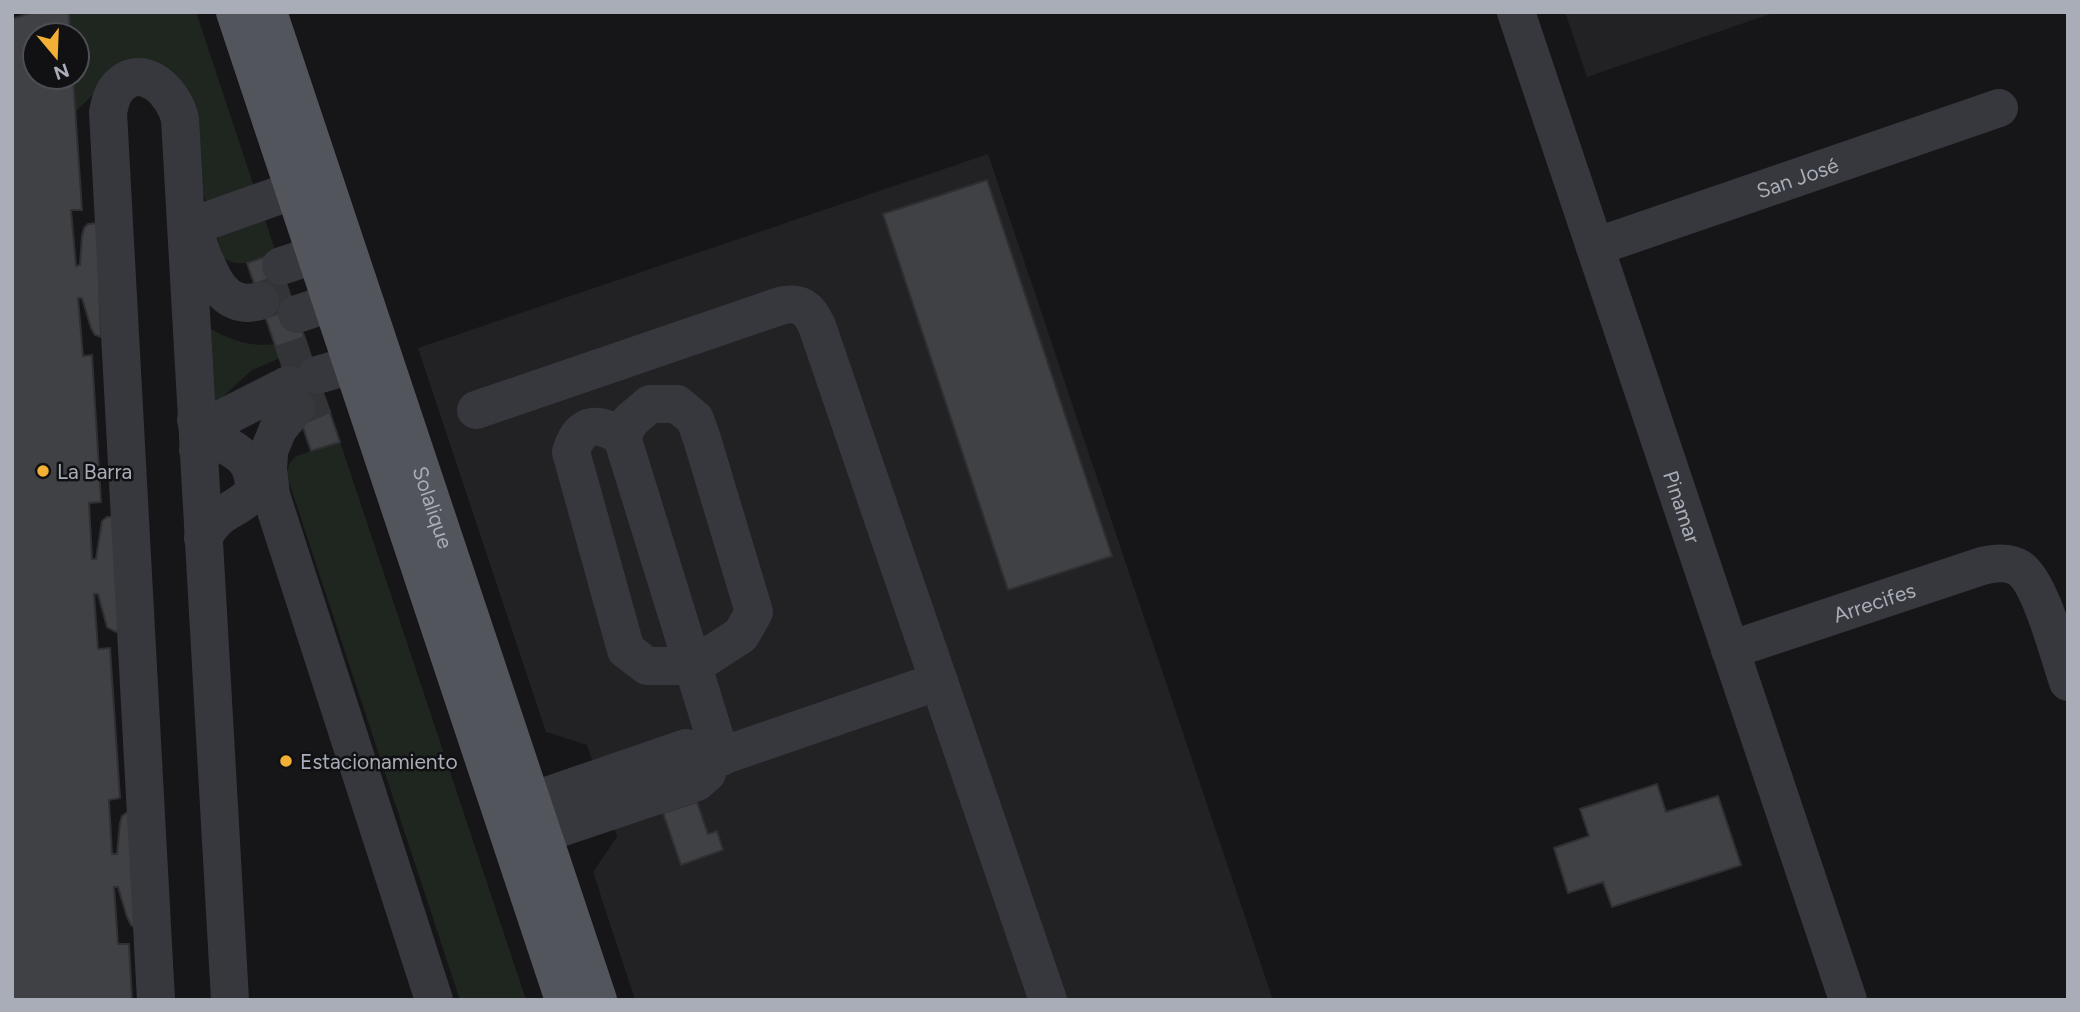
<svg xmlns="http://www.w3.org/2000/svg" width="2080" height="1012" viewBox="0 0 2080 1012" font-family="Figtree,sans-serif">
  <rect width="100%" height="100%" fill="#161618"/>
  <!-- built -->
  <path fill="#222225" d="M1565,12H1776L1587,77Z
    M988,154L1273,1000H635L593,872L617,837L587,745L546,732L418,348Z"/>
  <!-- green -->
  <path fill="#1e261f" d="M69,12H196L276,253C259,259 240,270 224,258L193,162L189,120L107,81L75,112L73,77H77V35H70Z
    M200,322C222,337 247,348 275,344L280,358L252,370L214,405Z
    M340,442L526,1000H460L287,476L289,464L296,456Z"/>
  <!-- building -->
  <path fill="#404145" stroke="#303034" stroke-width="2" d="M33,12H69L70,35H35V77H73L82,210H71L76,266L80,265L82,236L84,228L88,224L97,223L101,337L95,335L91,328L82,298H78L83,356L92,355L101,502L89,503L92,559H96L102,521L107,517H112L122,629L116,632L107,627L98,594H94L98,649L110,648L120,798L109,800L112,854H117L120,823L122,816L129,811L137,929L131,925L127,917L118,887H114L118,944H129L132,1000H12V19Z
    M987,180L1112,556L1008,590L883,214Z
    M276,253L340,442L311,451L247,263Z
    M1657,784L1666,812L1718,796L1741,865L1612,907L1603,882L1568,893L1554,848L1589,836L1580,809Z
    M697,802L708,834L717,831L723,850L681,865L663,813Z"/>
  <g fill="none" stroke-linecap="round" stroke-linejoin="round">
    <!-- minor-tunnel -->
    <path stroke="#333438" stroke-width="38" stroke-dasharray="38 19" stroke-linecap="butt" d="M260,301L289,291
      M281,364L311,354
      M296,407L324,395"/>
    <!-- path -->
    <path stroke="#3d3f44" stroke-width="4.5" stroke-dasharray="3.5 5" stroke-linecap="butt" d="M28,12V14"/>
    <!-- minor -->
    <g stroke="#37383d" stroke-width="38">
      <path id="s1" d="M1516,12L1848,1000"/>
      <path d="M186,211L196,220L204,222L294,190"/>
      <path d="M197,240C208,269 220,312 260,301"/>
      <path id="s2" d="M1595,247L1999,108"/>
      <path d="M281,266L315,255"/>
      <path d="M297,314L331,303"/>
      <path d="M317,375L352,365"/>
      <path d="M476,410L780,306C800,301 809,308 817,326L1048,1000"/>
      <path d="M196,420C213,452 255,441 254,491"/>
      <path d="M622,437L693,666L741,635L754,612L702,439L695,419L677,404H650L630,421L622,437C598,421 580,422 571,452L626,650L647,666H693L721,757"/>
      <path d="M198,450L223,418L288,385"/>
      <path d="M269,455L268,468L271,495L434,1000"/>
      <path d="M203,538C220,507 231,515 251,495L278,429L296,407"/>
      <path id="s3" d="M1730,650L1982,566C1994,563 2008,561 2019,568C2041,582 2059,656 2068,682"/>
      <path d="M686,748L704,752L710,760L707,773L697,782L542,834H528L507,827L520,808L532,801Z"/>
      <path d="M710,760L939,681"/>
      <path d="M156,1000L108,112C110,103 112,93 119,86C144,61 174,93 180,119L230,1000"/>
    </g>
    <!-- major -->
    <g stroke="#53555c" stroke-width="38">
      <path d="M235,12L564,1000"/>
      <path id="s4" d="M268,12L598,1000"/>
    </g>
  </g>
  <!-- markers -->
  <g fill="#f2b134" stroke="#111113" stroke-width="2.5">
    <circle cx="43" cy="471" r="7"/>
    <circle cx="286" cy="761" r="7"/>
  </g>
  <g text-anchor="middle" dominant-baseline="central" stroke-width="5" stroke-linejoin="round" paint-order="stroke">
    <!-- street labels -->
    <g font-size="21" fill="#a8adb8" stroke="#111113">
      <text stroke="none"><textPath href="#s2" startOffset="214">San José</textPath></text>
      <text stroke="none"><textPath href="#s4" startOffset="522">Solalique</textPath></text>
      <text stroke="none"><textPath href="#s1" startOffset="522">Pinamar</textPath></text>
      <text stroke="none"><textPath href="#s3" startOffset="152">Arrecifes</textPath></text>
    </g>
    <!-- poi labels -->
    <g font-size="21" fill="#a8adb8" stroke="#111113" text-anchor="start">
      <text x="57" y="471">La Barra</text>
      <text x="300" y="761">Estacionamiento</text>
    </g>
  </g>
  <!-- border -->
  <rect width="2080" height="1012" fill="none" stroke="#a8adb8" stroke-width="28"/>
  <!-- north arrow -->
  <g transform="translate(56 56) rotate(161)"><circle r="33" fill="#111113" stroke="#4d4f55" stroke-width="2"/>
  <path d="M0-5L12 26L0 18L-12 26Z" fill="#f2b134"/>
  <text y="-10" font-size="19" font-weight="bold" text-anchor="middle" fill="#a8adb8">N</text>
  </g>
</svg>
